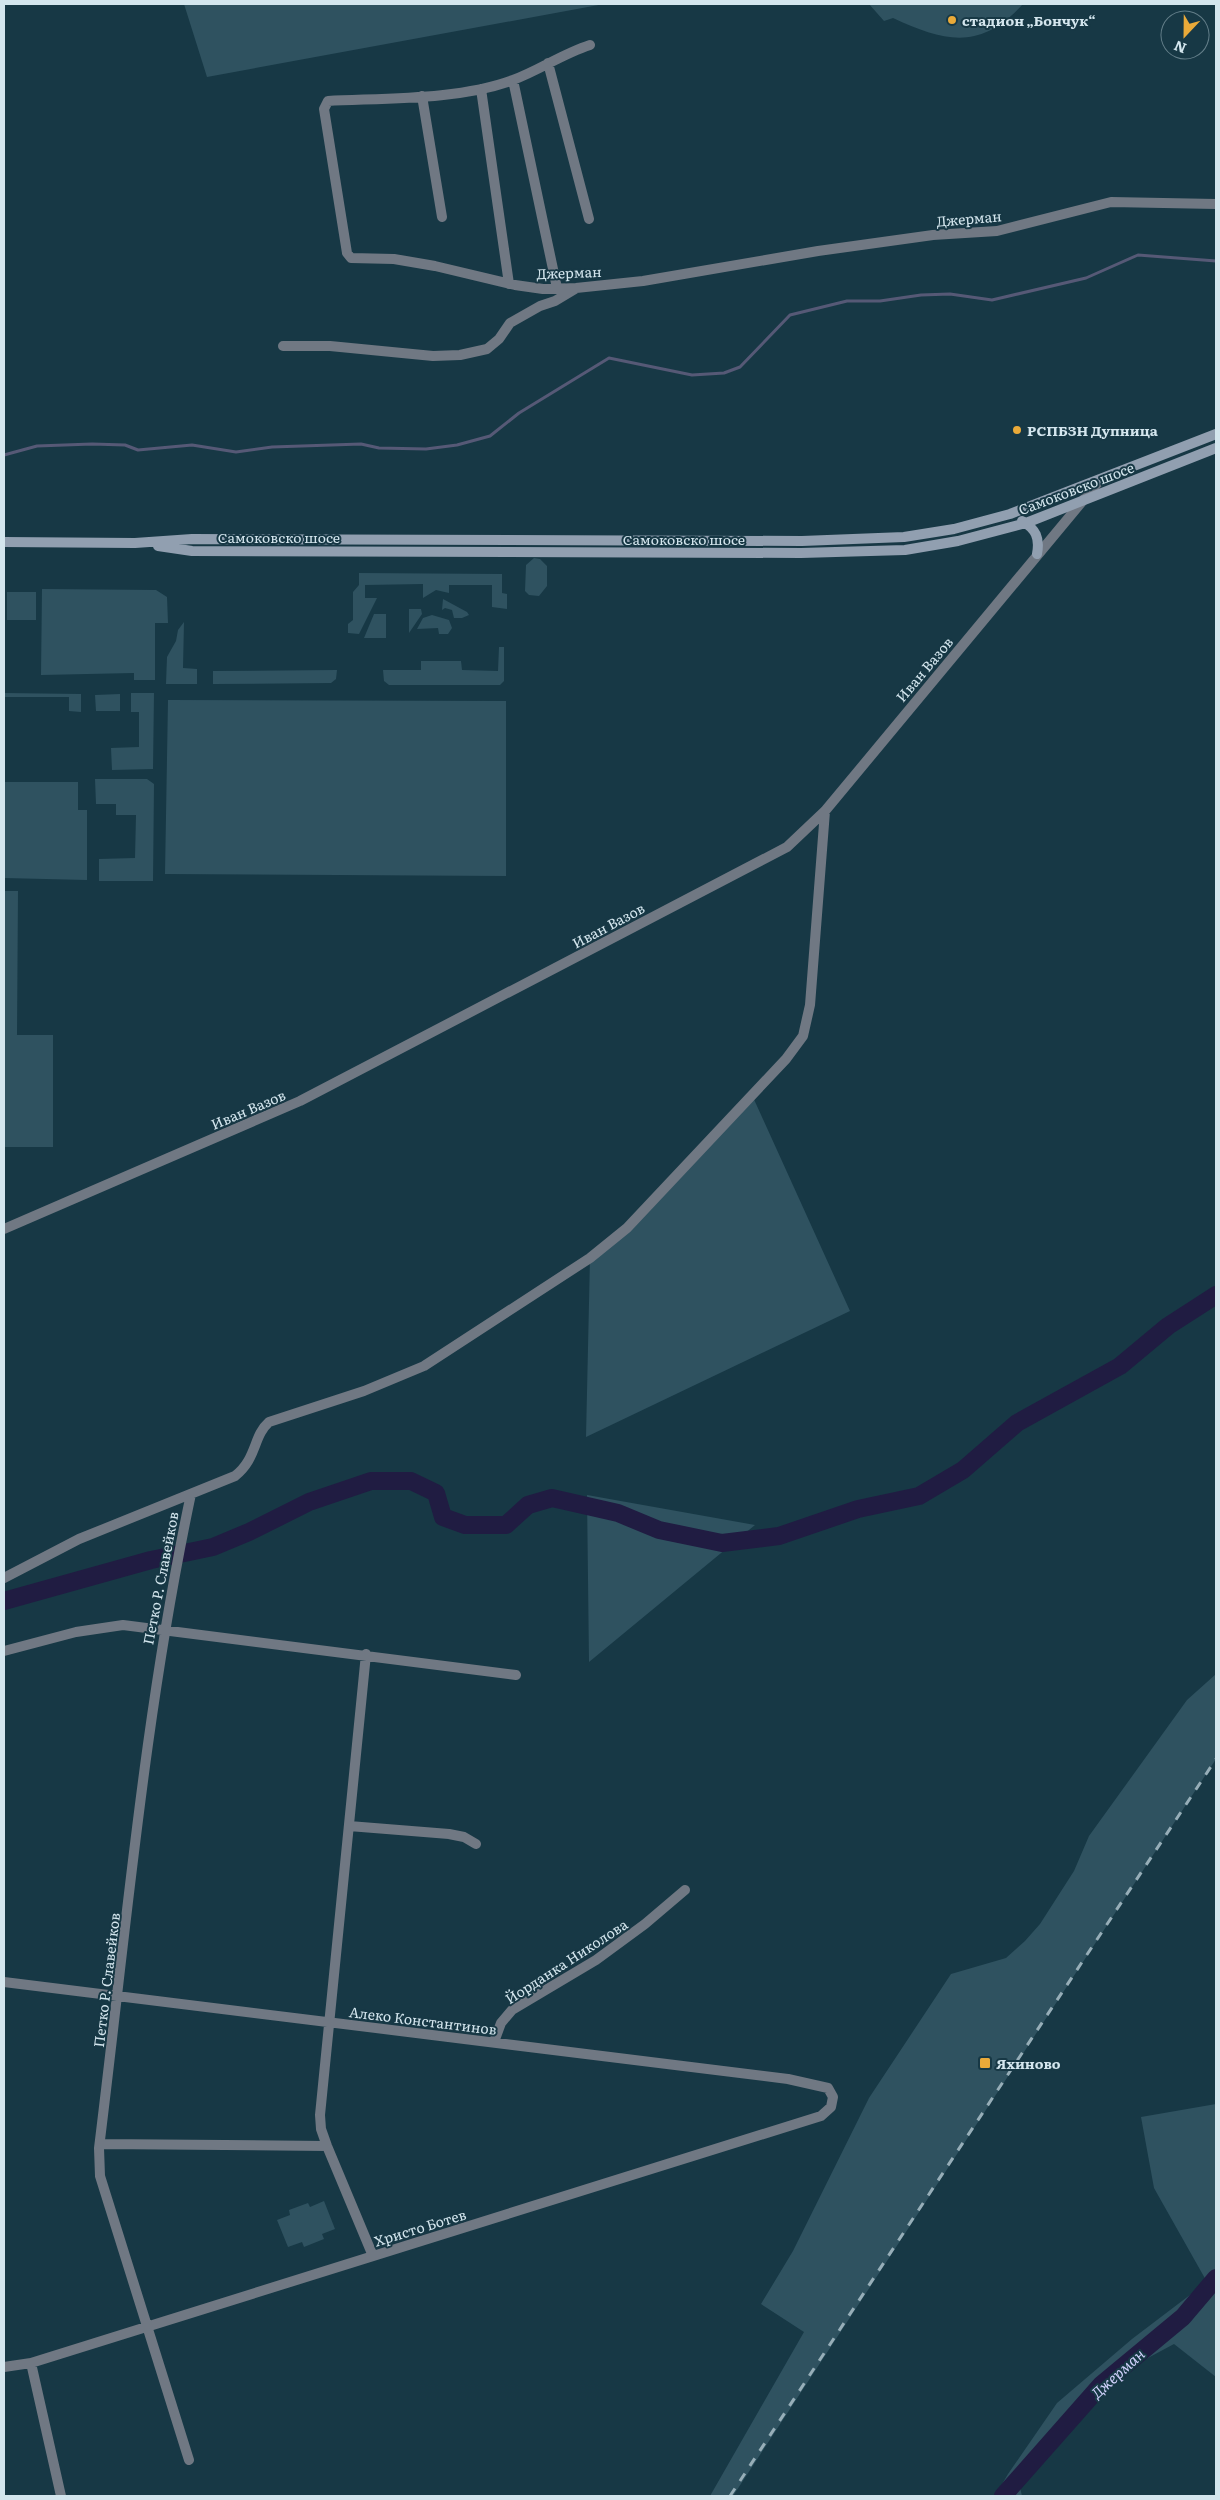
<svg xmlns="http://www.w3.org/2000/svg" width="1220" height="2500" viewBox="0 0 1220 2500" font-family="Literata,serif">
  <rect width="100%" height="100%" fill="#173845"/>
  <!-- green -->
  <path fill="#2f5260" d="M184,4H604L207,77Z
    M869,4H1023C981,51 945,42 893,18L884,21Z
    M534,558L540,559L547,566V586L539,596L529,595L525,591L526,565Z
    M359,573L502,574V593L507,594V609L492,607V585H449V593L436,590L423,598V584L365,585V598H377L359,634L348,633V624L353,620V592L359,585Z
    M42,589L156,590L167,597L168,623H155V680H134V673L41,675Z
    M7,592H36V620H7Z
    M443,599L467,612L469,615L462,618H454L452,610L445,608L442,610Z
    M409,609H421L422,614L409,633Z
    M374,614H386V638H364Z
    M432,615L449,620L452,628L448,634H439L438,628L417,629L423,618Z
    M184,622L183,668L197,669V684H166L167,657L176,641L178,630Z
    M499,647H504V681L500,685H389L384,681L383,670H421V661H461L462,670L498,671Z
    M337,670L336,679L331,683L213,684V671Z
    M4,693L81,694V712L69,711V697H4Z
    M131,693H154L153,769L112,770L111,748L139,747V712H131Z
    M120,694V711H96L95,695Z
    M168,700L506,701V876L165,874Z
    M95,779H147L154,784L153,881H99V859L135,858L136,815H116V804H96Z
    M4,782H78V810H87V880L4,878Z
    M4,891H18L17,1035H53V1147H4Z
    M752,1095L850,1311L586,1437L590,1258L627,1228Z
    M587,1495L755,1525L589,1662Z
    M1216,1674V1759L733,2496H710L804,2332L761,2304L793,2251L869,2098L951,1974L1006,1958L1025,1941L1040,1924L1074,1871L1089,1836L1187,1700Z
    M1216,2104V2377L1174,2344L1146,2359L1098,2394L1018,2479L1022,2496H995L1008,2474L1057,2403L1132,2339L1207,2282L1154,2188L1141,2117Z
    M324,2201L335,2229L322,2234L324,2239L304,2247L302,2242L288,2247L277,2220L290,2215L289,2210L308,2203L310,2207Z"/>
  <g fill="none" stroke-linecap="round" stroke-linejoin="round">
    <!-- stream -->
    <path stroke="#565976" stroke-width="3" d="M4,455L37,446L92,444L125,445L138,450L192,445L236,452L272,447L361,444L379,448L426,449L457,445L490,436L519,413L609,358L692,375L724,373L740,367L790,315L847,301H880L921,295L950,294L992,300L1086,278L1138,255L1216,261"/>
    <!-- river -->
    <path stroke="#201c42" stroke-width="18" d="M4,1601L151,1560L213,1547L249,1532L309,1502L371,1481H411L436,1493L443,1517L465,1525H506L528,1505L552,1498L618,1513L659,1530L722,1543L779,1536L858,1509L919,1496L963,1470L1017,1423L1120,1366L1168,1326L1216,1295
      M1003,2496L1101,2385L1183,2317L1216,2278"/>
    <!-- minor -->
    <path stroke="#707883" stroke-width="10" d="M590,45C562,54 540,70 513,80C460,100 385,98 328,101L324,109L347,253L351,258L394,259L435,266L515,285L543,289L576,288L643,281L818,251L933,235L997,231L1111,202L1216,204
      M548,63L589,219
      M513,80L557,288
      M481,89L509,284
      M422,96L442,217
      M283,346H330L433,356L460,355L487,349L499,339L510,323L540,306L555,301L575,289
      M4,1229L300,1101L787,847L825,811L1100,480
      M4,1578L79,1539L235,1476C257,1459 253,1436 269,1422L364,1391L424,1366L590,1258L627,1228L786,1059L803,1036L810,1005L825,811
      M4,1651L76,1632L123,1625L516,1675
      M366,1654L320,2115L321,2129L327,2146L373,2256
      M349,1826L449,1834L464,1837L476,1844
      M4,1982L788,2079L828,2088L833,2097L831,2107L821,2116L31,2363L4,2367
      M494,2042L501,2023L512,2010L596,1960L645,1924L685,1890
      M100,2144L327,2146
      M31,2363L61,2496
      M189,2460L100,2176L99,2148C126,1930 145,1710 191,1494"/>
    <!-- secondary -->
    <path stroke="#919fb0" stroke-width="10" d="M1022,521C1036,529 1040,538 1037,554
      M4,542L135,543L192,539L802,541L904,537L954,529L1010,514L1216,434
      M158,546L192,551L801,553L905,550L958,541L1026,523L1216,448"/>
    <!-- rail -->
    <path stroke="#97aeb8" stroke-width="3" stroke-dasharray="9 9" stroke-linecap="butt" d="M730,2496L1216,1759"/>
  </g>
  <!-- markers -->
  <g fill="#eaaa39" stroke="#173845" stroke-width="2">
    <circle cx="952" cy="20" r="5"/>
    <circle cx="1017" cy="430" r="5"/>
    <rect x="979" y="2057" width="12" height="12" rx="2.5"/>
  </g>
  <g text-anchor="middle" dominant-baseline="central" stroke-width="4" stroke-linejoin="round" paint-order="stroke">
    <!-- poi labels -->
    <g font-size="14" font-weight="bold" fill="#d4e6ee" stroke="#173845" text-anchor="start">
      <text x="962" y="20">стадион „Бончук“</text>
      <text x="1027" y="430">РСПБЗН Дупница</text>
      <text x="996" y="2063">Яхиново</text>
    </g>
    <!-- street labels -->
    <g font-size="14" fill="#d4e6ee" stroke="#173845">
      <text transform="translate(969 218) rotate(-5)">Джерман</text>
      <text transform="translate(569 272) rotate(-2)">Джерман</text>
      <text transform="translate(1076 488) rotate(-21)">Самоковско шосе</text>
      <text x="279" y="537">Самоковско шосе</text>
      <text x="684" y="539">Самоковско шосе</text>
      <text transform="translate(924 669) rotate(-50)">Иван Вазов</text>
      <text transform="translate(608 925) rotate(-28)">Иван Вазов</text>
      <text transform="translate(248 1109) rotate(-23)">Иван Вазов</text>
      <text transform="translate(160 1578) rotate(-79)">Петко Р. Славейков</text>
      <text transform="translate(566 1961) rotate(-33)">Йорданка Николова</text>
      <text transform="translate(106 1980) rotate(-83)">Петко Р. Славейков</text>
      <text transform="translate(423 2020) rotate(7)">Алеко Константинов</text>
      <text transform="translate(420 2227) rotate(-17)">Христо Ботев</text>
    </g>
    <!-- water labels -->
    <g font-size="15" font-style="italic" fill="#d1d1fc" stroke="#173845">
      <text transform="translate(1117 2373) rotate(-42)">Джерман</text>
    </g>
  </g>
  <!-- border -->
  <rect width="1220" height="2500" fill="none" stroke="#d4e6ee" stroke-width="10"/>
  <!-- north arrow -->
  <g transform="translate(1185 35) rotate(202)"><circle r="24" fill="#173845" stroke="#637e89"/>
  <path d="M0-4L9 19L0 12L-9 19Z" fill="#eaaa39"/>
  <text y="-8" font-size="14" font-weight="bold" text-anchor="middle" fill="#d4e6ee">N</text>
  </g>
</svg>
